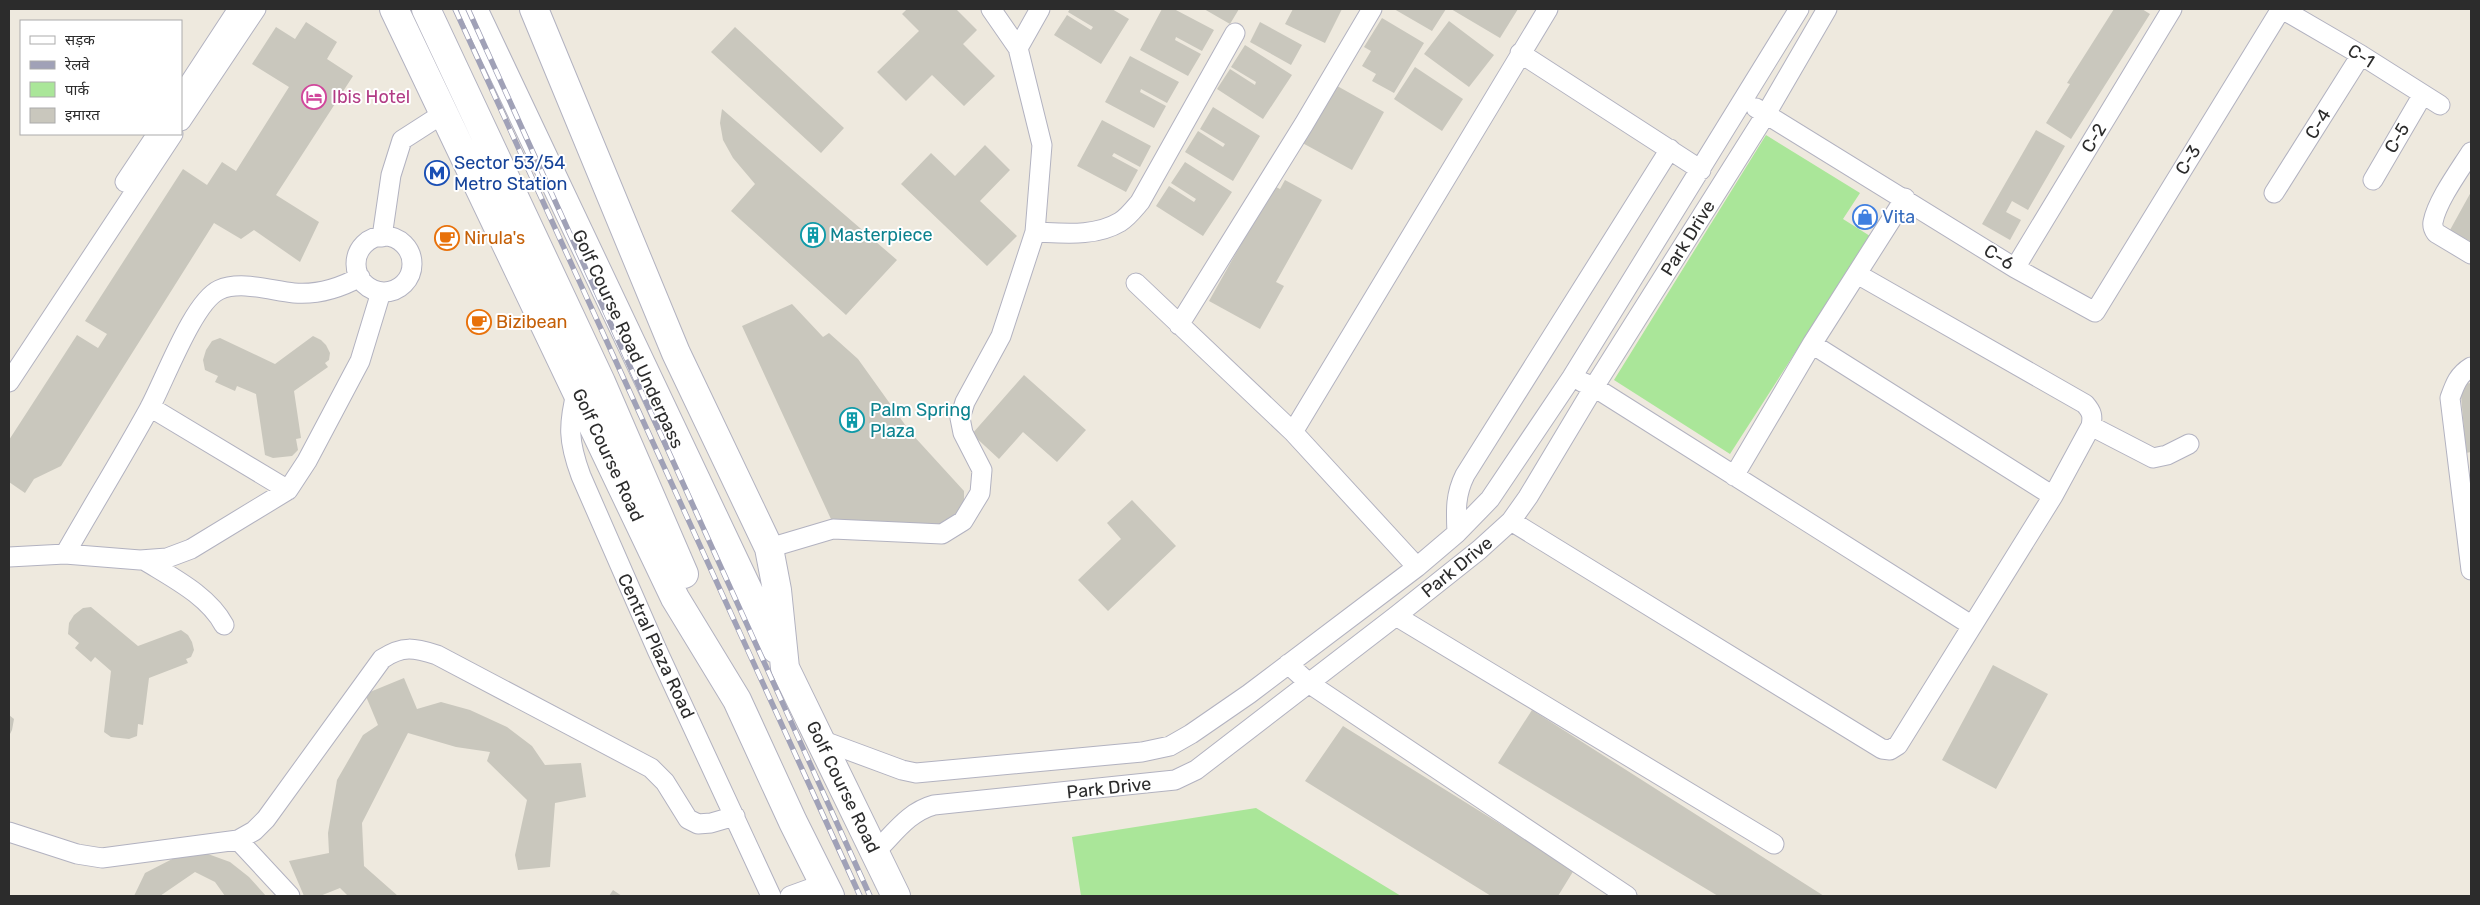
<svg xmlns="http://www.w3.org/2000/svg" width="2480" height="905" viewBox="0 0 2480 905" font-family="Rubik,'Noto Sans Devanagari',sans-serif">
  <rect width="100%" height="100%" fill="#eee9de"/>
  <!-- green -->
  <path fill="#aae699" d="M1766,135L1860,193L1843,219L1870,236L1730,454L1614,380Z
    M1256,808L1401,896H1081L1072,837Z"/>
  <!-- building -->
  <path fill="#c9c7bd" d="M907,9H956L977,30L963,44L995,76L964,106L932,75L906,101L877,72L919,31L902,14Z
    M1070,9H1112L1129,19L1101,64L1054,35L1067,15L1091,30L1093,27L1068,12Z
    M1162,9H1174L1214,30L1202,51L1176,37L1175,40L1201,54L1188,76L1140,50Z
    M1204,9H1239L1230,24Z
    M1293,9H1342L1325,43L1285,24Z
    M1394,9H1446L1432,31Z
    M1451,9H1518L1500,38Z
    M2114,9H2142L2150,14L2071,139L2046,123L2070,84L2067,83Z
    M1382,18L1424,43L1394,93L1372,81L1376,74L1362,66L1371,51L1364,47Z
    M1449,21L1494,55L1469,87L1424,54Z
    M306,22L337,42L327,59L353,76L276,195L319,222L300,262L254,230L241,239L214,223L61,466L34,479L25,493L9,482V440L77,335L98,348L107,334L85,321L183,169L207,185L222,162L236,171L289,87L252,64L276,27L295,39Z
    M1260,22L1302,45L1291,65L1250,42Z
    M735,27L844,128L821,153L711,52Z
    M1245,45L1292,75L1263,119L1217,89L1230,69L1255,85L1256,82L1231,67Z
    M1130,56L1179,82L1167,103L1141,89L1140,92L1166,106L1154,128L1105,102Z
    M1415,67L1463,99L1442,131L1394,99Z
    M1330,82L1384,112L1352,170L1297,140Z
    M1213,107L1260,136L1233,181L1185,152L1198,131L1223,147L1225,144L1200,129Z
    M722,109L897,260L846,315L731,211L755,184L733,158L723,140L720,123Z
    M1102,120L1151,146L1140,167L1114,153L1112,156L1138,170L1126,192L1077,166Z
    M2036,130L2065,146L2028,210L2012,201L2006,212L2021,220L2010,240L1982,224Z
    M985,145L1010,170L980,201L1017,236L987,266L901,184L931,153L955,176Z
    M1185,162L1232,192L1203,236L1156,206L1169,186L1194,202L1196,199L1171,183Z
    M1285,180L1322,200L1276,282L1284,286L1260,329L1209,301L1258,214L1270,184L1280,189Z
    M2471,192V242L2450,230Z
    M792,304L823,337L829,333L858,359L911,433L964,491V517L942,533L836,530L742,326Z
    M313,336L321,340L326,345L330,353L329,360L325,363L328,367L294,391L301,438L296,439L298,450L292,456L273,458L265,455L256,394L237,386L235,391L215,382L218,376L205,370L203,360L206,350L212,341L220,338L275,364Z
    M1024,375L1086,430L1057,462L1023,432L999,459L972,434Z
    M2471,383V452L2466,453L2460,384Z
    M1132,500L1176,546L1108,611L1078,580L1121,539L1107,523Z
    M91,607L138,646L181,630L188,635L192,642L194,650L191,657L186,659L188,663L149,678L143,725L138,724L137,736L129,739L111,737L104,732L111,671L95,657L91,662L75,648L79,643L68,634L69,623L74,615L83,608Z
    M1993,665L2048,694L1996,789L1942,760Z
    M404,678L417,709L441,702L470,710L507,727L532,746L545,765L581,763L586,797L555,803L550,867L518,870L515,855L527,800L487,761L490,752L456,747L408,733L362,823L364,866L398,896H348L340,888L320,896H304L289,861L329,853L328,833L337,780L363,735L378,725L365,694Z
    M1532,710L1824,896H1718L1498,763Z
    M9,715L14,719L12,730L9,736Z
    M1343,726L1574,870L1558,896H1491L1305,781Z
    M192,852L208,854L230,862L249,877L266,896H225L215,882L195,872L160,896H134L145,873L182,854Z
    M613,890L622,896H609Z"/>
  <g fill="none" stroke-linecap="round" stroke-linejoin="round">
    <defs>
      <path id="street" d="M2282,9L2361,55L2440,105
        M1018,48L1040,9
        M1520,53L1701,170
        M181,96L238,9
        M1756,108L2015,268L2095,312L2281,9
        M181,121L256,9
        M2471,152C2459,171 2437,201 2433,222C2432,227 2434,230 2436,233L2471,254
        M2373,180L2422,96
        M125,182L157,134
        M2274,193L2361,55
        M1035,232C1063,233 1095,237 1120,222C1128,217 1134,209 1140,202L1235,33
        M356 264a28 28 0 1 1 56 0a28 28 0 1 1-56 0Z
        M382,237L391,175L402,140L444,113
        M2015,268L2172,9
        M1136,283L1293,432L1417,567
        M1179,325L1304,124L1372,9
        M1812,344L2053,496
        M2471,367C2458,375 2455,384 2450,398L2471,570
        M9,382L173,134
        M1582,382L1594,387L1971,625
        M577,389C568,425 568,441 581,476L657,650L771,896
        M150,407L288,490
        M2091,426L2153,458L2167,455L2189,444
        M1293,432L1548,9
        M1734,476L1812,344L1905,198
        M1511,521L1882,749L1890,750L1898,745L2053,496L2091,426C2093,416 2092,412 2085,404L1857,274
        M1457,533C1456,511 1455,495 1465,475L1670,149
        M769,548L833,529L942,534L963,521L980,493L982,470L963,433L960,418L965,402L1001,336L1035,232L1042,145L1018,48L991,9
        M65,554C93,505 122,458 149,409C164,382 193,302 219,290C241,280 272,291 294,293C318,295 340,288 360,277
        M9,557L65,554L140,560L167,558L191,549L288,490L307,461L360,361L381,292
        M144,560C171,577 208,595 224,625
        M1396,616L1774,844
        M1288,664L1310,684L1627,896
        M821,740L902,770L916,773L1142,752L1170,746L1191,734L1249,694L1417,567L1457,533L1490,499L1572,377L1799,9
        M9,832L77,854L102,858L238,840L254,831L266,819L382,659C403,645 414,648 437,655L651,768L665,782L688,819L698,824L711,823L735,816
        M238,840L290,896
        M875,852C894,834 908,812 934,805L1175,780L1196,770L1396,616L1479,550L1511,521L1528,497L1594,387L1766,114L1827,9
        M790,896L823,884"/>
      <path id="secondary" d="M394,9L675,598L737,700L793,822L830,896
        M426,9L601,382L684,574
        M473,9L776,649
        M534,9L676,353L769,548L777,590L785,668L896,896"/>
    </defs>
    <!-- street casing -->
    <use href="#street" stroke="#b2b2c0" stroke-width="21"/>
    <!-- secondary casing -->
    <use href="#secondary" stroke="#b2b2c0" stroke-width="30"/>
    <!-- street -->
    <use href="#street" stroke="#fff" stroke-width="19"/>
    <!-- secondary -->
    <use href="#secondary" stroke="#fff" stroke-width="28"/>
    <defs>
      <path id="rail" d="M455,9L860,896
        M468,9L870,896"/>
    </defs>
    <!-- rail casing -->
    <use href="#rail" stroke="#a0a1b7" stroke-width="5.5"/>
    <!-- rail -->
    <use href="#rail" stroke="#fff" stroke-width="4" stroke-dasharray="11" stroke-linecap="butt"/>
  </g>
  <!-- icons -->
  <defs>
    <symbol id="hotel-ring" viewBox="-11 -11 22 22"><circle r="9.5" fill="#fff" stroke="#d1479c" stroke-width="1.5"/><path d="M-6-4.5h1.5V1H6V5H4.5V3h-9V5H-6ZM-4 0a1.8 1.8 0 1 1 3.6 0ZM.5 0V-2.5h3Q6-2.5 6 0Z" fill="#d1479c"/></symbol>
    <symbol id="metro-ring" viewBox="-11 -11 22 22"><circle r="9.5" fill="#fff" stroke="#1a4fb4" stroke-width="1.5"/><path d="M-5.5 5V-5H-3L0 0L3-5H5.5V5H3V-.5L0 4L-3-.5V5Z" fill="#1a4fb4"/></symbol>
    <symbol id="shop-ring" viewBox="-11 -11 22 22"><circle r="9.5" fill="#fff" stroke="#3f7fe0" stroke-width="1.5"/><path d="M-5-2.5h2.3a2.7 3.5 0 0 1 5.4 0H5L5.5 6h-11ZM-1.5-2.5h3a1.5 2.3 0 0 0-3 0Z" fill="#3f7fe0"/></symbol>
    <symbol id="building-ring" viewBox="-11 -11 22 22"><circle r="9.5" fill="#fff" stroke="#0f9aa8" stroke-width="1.5"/><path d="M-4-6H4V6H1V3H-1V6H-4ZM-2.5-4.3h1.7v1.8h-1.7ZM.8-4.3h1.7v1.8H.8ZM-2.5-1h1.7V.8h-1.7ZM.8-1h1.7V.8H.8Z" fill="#0f9aa8"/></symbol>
    <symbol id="cafe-ring" viewBox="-11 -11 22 22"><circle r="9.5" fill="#fff" stroke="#e8710a" stroke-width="1.5"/><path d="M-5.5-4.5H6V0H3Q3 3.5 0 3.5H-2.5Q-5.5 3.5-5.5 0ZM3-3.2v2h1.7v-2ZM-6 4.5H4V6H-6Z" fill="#e8710a"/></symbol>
  </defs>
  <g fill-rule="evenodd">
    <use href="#hotel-ring" x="300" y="83" width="28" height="28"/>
    <use href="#metro-ring" x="423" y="159" width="28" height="28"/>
    <use href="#shop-ring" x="1851" y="203" width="28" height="28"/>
    <use href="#building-ring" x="799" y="221" width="28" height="28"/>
    <use href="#cafe-ring" x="433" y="224" width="28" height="28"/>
    <use href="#cafe-ring" x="465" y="308" width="28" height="28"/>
    <use href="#building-ring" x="838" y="406" width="28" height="28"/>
  </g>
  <g text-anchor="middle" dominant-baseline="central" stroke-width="4" stroke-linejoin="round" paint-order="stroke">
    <!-- street labels -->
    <g font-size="18" fill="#2c2c2c" stroke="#fff">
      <text transform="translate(2361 56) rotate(32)">C-1</text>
      <text transform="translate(2318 124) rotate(-58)">C-4</text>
      <text transform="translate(2094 138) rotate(-59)">C-2</text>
      <text transform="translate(2397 138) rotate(-59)">C-5</text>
      <text transform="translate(2188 160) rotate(-58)">C-3</text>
      <text transform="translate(1688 238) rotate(-58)">Park Drive</text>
      <text transform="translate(1999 257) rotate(32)">C-6</text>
      <text transform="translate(628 339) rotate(65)">Golf Course Road Underpass</text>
      <text transform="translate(608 455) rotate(65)">Golf Course Road</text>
      <text transform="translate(1457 567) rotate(-39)">Park Drive</text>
      <text transform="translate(656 646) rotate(65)">Central Plaza Road</text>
      <text transform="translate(843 787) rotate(64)">Golf Course Road</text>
      <text transform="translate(1109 788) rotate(-6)">Park Drive</text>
    </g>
    <!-- hotel labels -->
    <g font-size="18" fill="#b23c85" stroke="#fff" text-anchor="start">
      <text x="332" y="97">Ibis Hotel</text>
    </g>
    <!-- transit labels -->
    <g font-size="18" fill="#164399" stroke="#fff" text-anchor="start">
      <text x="454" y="163">Sector 53/54<tspan x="454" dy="21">Metro Station</tspan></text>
    </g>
    <!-- shop labels -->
    <g font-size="18" fill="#366cbe" stroke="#fff" text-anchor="start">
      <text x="1882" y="217">Vita</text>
    </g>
    <!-- culture labels -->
    <g font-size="18" fill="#0d838f" stroke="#fff" text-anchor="start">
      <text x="830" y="235">Masterpiece</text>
      <text x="870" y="410">Palm Spring<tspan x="870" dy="21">Plaza</tspan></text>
    </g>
    <!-- food labels -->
    <g font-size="18" fill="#c56008" stroke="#fff" text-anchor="start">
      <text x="464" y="238">Nirula's</text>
      <text x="496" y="322">Bizibean</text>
    </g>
  </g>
  <!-- border -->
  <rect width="2480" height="905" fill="none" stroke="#2c2c2c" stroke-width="20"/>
  <!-- legend -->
  <rect x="20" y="20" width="162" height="115" fill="#ffffff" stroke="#ababab"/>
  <rect x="30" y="36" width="25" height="8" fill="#ffffff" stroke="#ababab"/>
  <text x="65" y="45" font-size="15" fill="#2c2c2c">सड़क</text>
  <rect x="30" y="61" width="25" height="8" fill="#a0a1b7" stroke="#ababab"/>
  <text x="65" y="70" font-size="15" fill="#2c2c2c">रेलवे</text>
  <rect x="30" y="82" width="25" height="15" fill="#aae699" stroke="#ababab"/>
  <text x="65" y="95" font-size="15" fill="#2c2c2c">पार्क</text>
  <rect x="30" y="108" width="25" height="15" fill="#c9c7bd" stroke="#ababab"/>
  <text x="65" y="120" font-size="15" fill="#2c2c2c">इमारत</text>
</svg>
